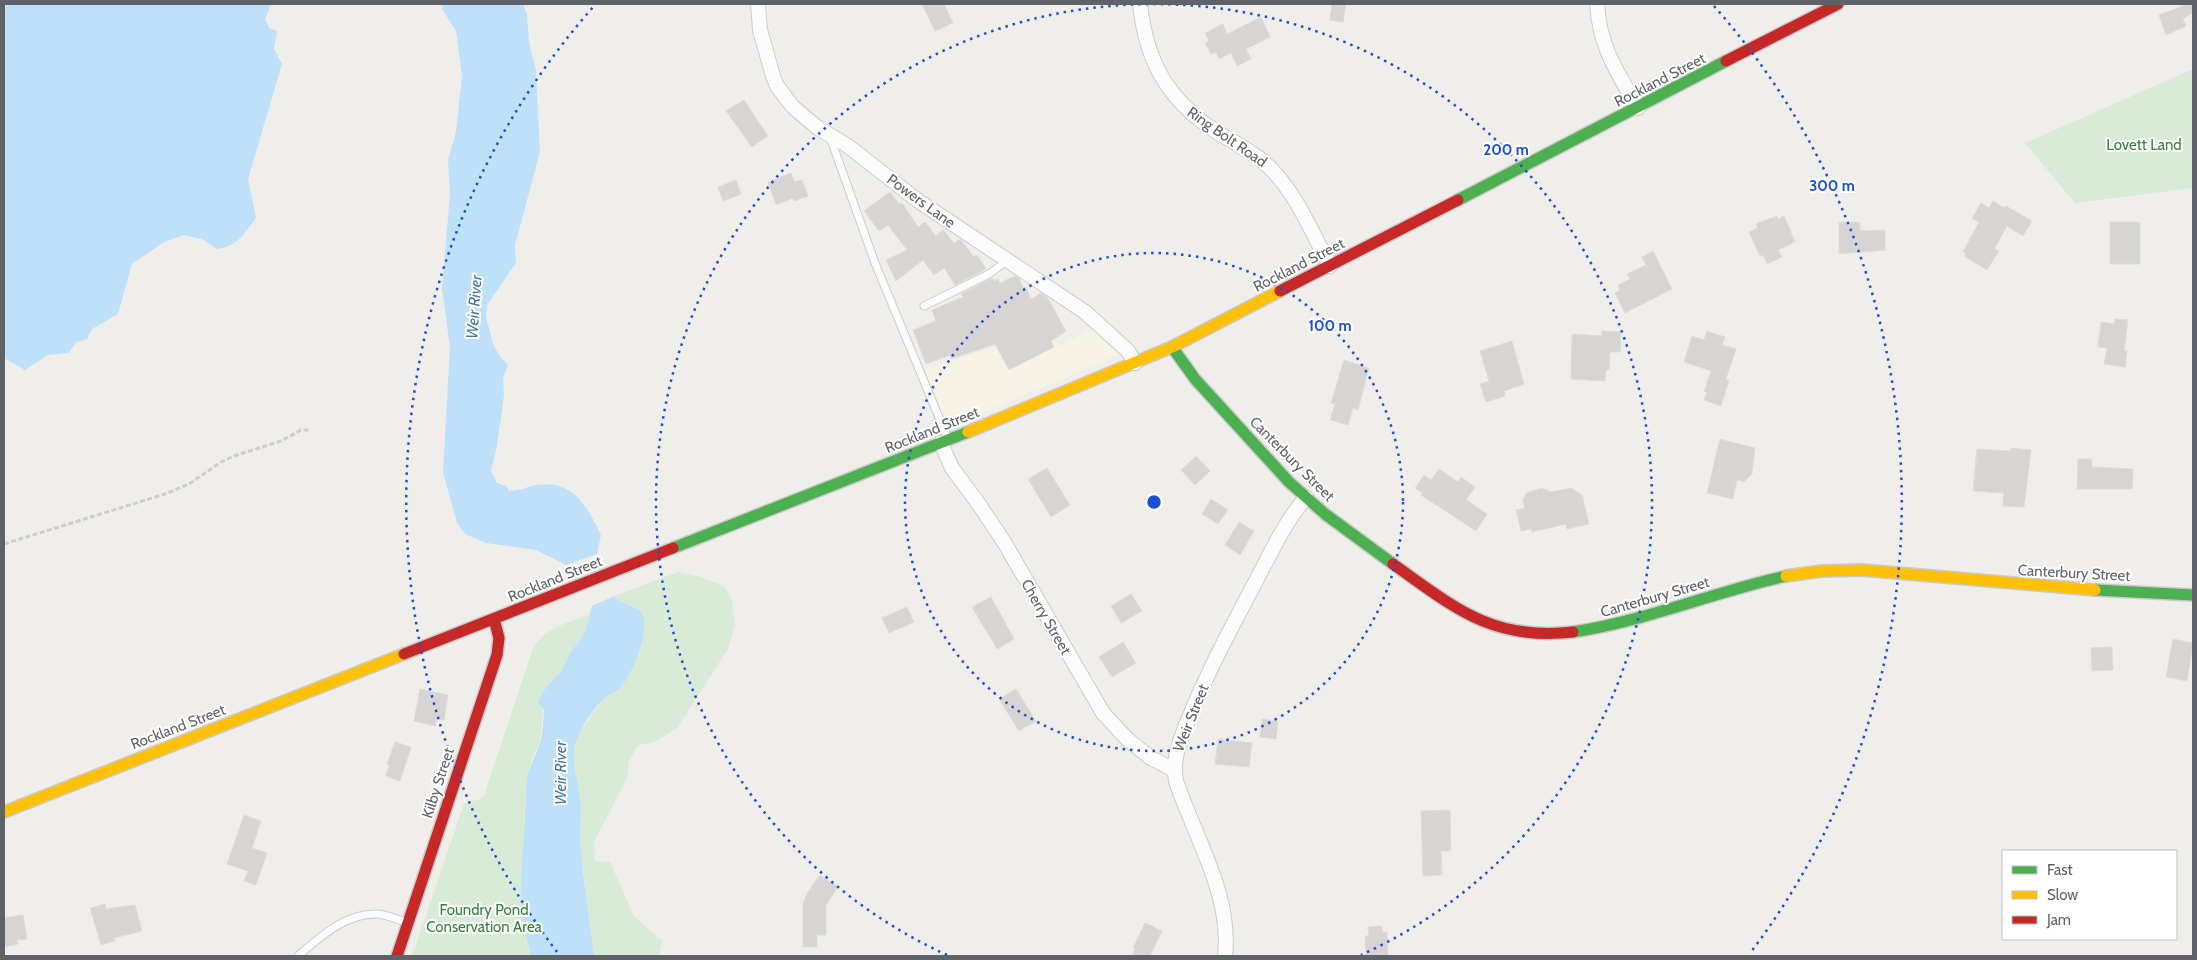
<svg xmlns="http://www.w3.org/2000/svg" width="2197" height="960" viewBox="0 0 2197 960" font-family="Cabin,sans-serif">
  <rect width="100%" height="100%" fill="#efeeea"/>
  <!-- commercial -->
  <path fill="#f7f3e4" d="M1093,328L1120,354L949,427L925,370L996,347L1018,335L1053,337L1059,347Z"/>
  <!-- green -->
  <path fill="#d8ebd6" d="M2193,69V188L2075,203L2025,143Z
    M678,572L701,577L724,586L732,600L735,623L729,647L677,728L655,742L638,745L629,761L627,778L594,842L595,861L610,862L634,916L662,941L659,956H594L581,850L580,798L574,767V748L576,737L603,699L619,689L634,606L620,603L614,596Z
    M589,615L585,633L570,653L562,670L545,689L540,741L531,761L525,802L521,916L531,956H412L464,804L483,798L533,648C546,627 567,623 589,615Z"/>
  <!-- water -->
  <path fill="#bfe0f9" d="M4,4H271L265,19L269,28L277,31L274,49L282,64L248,179L256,218C244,234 238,246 217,249L202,239L184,235L164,242L132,264L118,314L92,329L87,339L76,342L69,353L48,355L25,370L4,358Z
    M443,4H523L527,15L529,42L536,71L540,152L515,245L516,263L487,305L486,317L493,344L501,358L508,364L503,379L504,395L497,446L491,471L497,483L506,486L509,491C521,491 526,487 536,485C573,479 587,506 601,535L597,554L566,565L536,550L486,543L465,534L457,523L443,472L450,347L442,289L450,194L448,160L456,132L462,76L456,31L442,9Z
    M614,596C622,606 637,604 642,614C651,631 631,679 618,690C614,693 608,695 605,698C594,706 575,736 574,749C572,766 578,781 580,798C582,815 579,833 581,851C584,886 590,921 594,956H531L521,916V885L527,778C530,765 536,755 540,743C543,733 543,721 544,710L538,702L545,689L562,670L570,653L585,633L592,606Z"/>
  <!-- building -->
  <path fill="#d6d5d3" stroke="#deddd9" d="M922,4H944L953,23L935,31Z
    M1332,4H1346L1343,22L1330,20Z
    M2188,4H2193V13L2183,19L2186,26L2166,35L2159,15Z
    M1261,17L1270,37L1246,49L1251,59L1237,66L1231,53L1219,59L1216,52L1211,54L1205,43L1209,41L1205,33L1223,24L1227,34Z
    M744,100L768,136L752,147L726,111Z
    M791,173L794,182L802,180L808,196L794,201L793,198L776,205L768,182Z
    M736,180L741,194L723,201L718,187Z
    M890,192L899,204L902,203L918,227L925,222L936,236L943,230L954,243L960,239L974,257L977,255L986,269L955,285L944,268L934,275L923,260L896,281L886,260L907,250L888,225L879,231L864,211Z
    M1993,201L2004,208L2006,206L2032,221L2023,236L2007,226L1994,249L1999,251L1987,270L1964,256L1966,253L1963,252L1979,222L1972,218L1981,203L1989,208Z
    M1777,216L1778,219L1784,216L1795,242L1778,250L1782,257L1767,264L1763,255L1760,256L1749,232L1758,228L1756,224Z
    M1839,222H1860V231L1885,230V250L1839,254Z
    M2110,222H2140V264H2110Z
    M1653,251L1672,289L1625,313L1615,293L1620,290L1618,285L1630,279L1627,274L1646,265L1642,257Z
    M1015,276L1019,278L1023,288L1026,287L1031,299L1041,293L1047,297L1066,331L1051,341L1054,347L1009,370L995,344L951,359L950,355L926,364L913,330L936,321L932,310L963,297L961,294L992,278L994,281L998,279L1000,283Z
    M2115,319L2128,320L2124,351H2127L2125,367L2104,364L2107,348L2098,347L2101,322L2114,324Z
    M1602,331L1621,332L1620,352H1610L1609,370H1606L1605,381L1571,379L1572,334L1602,336Z
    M1707,331L1725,337L1722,345L1736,349L1726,379L1729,380L1721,406L1704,400L1707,392H1704L1711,371L1684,362L1692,336L1704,340Z
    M1512,341L1524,384L1504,391L1505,396L1486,402L1480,384L1489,381L1480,351Z
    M1344,360L1369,368L1358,410L1353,408L1348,425L1330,420L1335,404L1331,403Z
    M1720,439L1755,448L1752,474L1744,482L1737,480L1733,499L1707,493Z
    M2011,448L2031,450L2024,507L2003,506L2004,493L1973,491L1977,449L2011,451Z
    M1196,456L1210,471L1195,485L1181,470Z
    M2078,459H2092V467L2133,469L2132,489H2077Z
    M1047,468L1070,505L1051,517L1028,479Z
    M1439,469L1458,482L1461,477L1475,487L1466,500L1487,514L1476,531L1421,495L1423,493L1415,488L1424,475L1431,480Z
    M1542,488L1551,492L1571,488L1582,495L1589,524L1567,529L1566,524L1532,532L1531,529L1521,531L1516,510L1525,508L1523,500L1526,493Z
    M1211,499L1228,510L1218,524L1202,514Z
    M1239,522L1254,531L1240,555L1225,545Z
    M1131,594L1142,611L1121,623L1111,606Z
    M991,597L1014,639L997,649L972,607Z
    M907,607L914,622L889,633L882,618Z
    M2173,639L2193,643L2187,681L2166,677Z
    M1123,642L1136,663L1112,677L1099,657Z
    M2109,647L2112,648L2113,670L2092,671L2091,648Z
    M420,689L448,695L444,720L436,719L435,726L414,721Z
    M1016,689L1036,721L1019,731L999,699Z
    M1262,719L1278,721L1276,739L1260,737Z
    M1218,739L1252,743L1249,767L1215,764Z
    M395,742L411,747L400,781L386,776L389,765L387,764Z
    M1450,810L1451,851H1441L1442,875L1423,876L1421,811Z
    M244,815L261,821L252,848L267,853L256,885L244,881L248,871L227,864Z
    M820,875L838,887L826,905V935H817V947H803V904L807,893Z
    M105,904L106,909L135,905L142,931L114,938L115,941L101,945L90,908Z
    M23,915L27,939L17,940L18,944L4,947V918Z
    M1145,923L1162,931L1150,956H1132L1135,949L1133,948Z
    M1382,926V932H1387L1388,956H1366L1365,936H1369L1368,927Z"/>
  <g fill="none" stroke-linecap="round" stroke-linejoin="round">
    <defs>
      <path id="lane" d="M830,137L875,263L948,439
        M924,306L989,274L1008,260
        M298,956C320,937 347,912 378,914C388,915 399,920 408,923"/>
      <path id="street" d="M758,4L760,30L773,76L777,86L793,107L818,128L848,146L917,200L1085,312L1128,351L1135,363
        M1140,4C1146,61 1168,101 1217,132C1236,144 1258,154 1273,171C1298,197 1313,235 1330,266
        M1597,4C1600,48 1616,70 1638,108
        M941,443L952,468L978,503L1004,542L1103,713L1127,739L1151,758L1174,770
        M1225,956C1232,895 1195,838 1176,781C1174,769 1175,757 1179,744C1199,687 1229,632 1257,579C1272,551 1285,521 1306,498"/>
      <path id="fast" d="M1458,200L1726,61
        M1172,347L1195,379L1289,482L1325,514L1393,564
        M673,548L968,432
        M2095,590L2193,595
        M1573,632C1646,621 1714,592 1786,576"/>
      <path id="slow" d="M968,432L1172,347L1280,291
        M1786,576L1822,571L1862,570L2095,590
        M4,812L404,654"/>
      <path id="jam" d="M1726,61L1838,4
        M1280,291L1458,200
        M1393,564C1455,608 1492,641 1573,632
        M404,654L673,548
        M397,956L497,655L499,638L494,619"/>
    </defs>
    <!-- lane casing -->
    <use href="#lane" stroke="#cbcccc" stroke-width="9"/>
    <!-- street casing -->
    <use href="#street" stroke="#cbcccc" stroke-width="16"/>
    <!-- fast casing -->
    <use href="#fast" stroke="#cacacb" stroke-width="14"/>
    <!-- slow casing -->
    <use href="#slow" stroke="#cacacb" stroke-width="14"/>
    <!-- jam casing -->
    <use href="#jam" stroke="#cacacb" stroke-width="14"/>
    <!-- path -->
    <path stroke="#cacfcc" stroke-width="3" stroke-dasharray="5 2.5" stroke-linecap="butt" d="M4,544L165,494L189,484L221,462L234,456L281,441L301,430H310"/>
    <!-- lane -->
    <use href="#lane" stroke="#fdfcfc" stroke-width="7"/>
    <!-- street -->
    <use href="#street" stroke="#fdfcfc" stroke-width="14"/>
    <!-- fast -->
    <use href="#fast" stroke="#4caf50" stroke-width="11"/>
    <!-- slow -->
    <use href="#slow" stroke="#ffc107" stroke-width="11"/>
    <!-- jam -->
    <use href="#jam" stroke="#c62828" stroke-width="11"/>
  </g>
  <!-- distance rings -->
  <g fill="none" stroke="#1d4ed8" stroke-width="2.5" stroke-dasharray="2.5 5">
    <circle cx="1154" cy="502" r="249"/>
    <path d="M947 955A498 498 0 1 1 1361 955"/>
    <path d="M557 952A748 748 0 0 1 594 6M1714 6A748 748 0 0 1 1751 952"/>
  </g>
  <g text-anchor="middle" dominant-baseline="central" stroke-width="4" stroke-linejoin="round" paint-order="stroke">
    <!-- street labels -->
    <g font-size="15" fill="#5f6368" stroke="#fff">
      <text transform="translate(1660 80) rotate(-27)">Rockland Street</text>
      <text transform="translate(1227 137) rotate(35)">Ring Bolt Road</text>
      <text transform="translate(921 201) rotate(36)">Powers Lane</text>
      <text transform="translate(1299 265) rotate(-27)">Rockland Street</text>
      <text transform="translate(932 430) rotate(-22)">Rockland Street</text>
      <text transform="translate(1292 459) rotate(45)">Canterbury Street</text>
      <text transform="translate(2074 573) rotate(3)">Canterbury Street</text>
      <text transform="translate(555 579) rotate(-22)">Rockland Street</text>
      <text transform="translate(1655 597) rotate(-16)">Canterbury Street</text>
      <text transform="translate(1046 617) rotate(60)">Cherry Street</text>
      <text transform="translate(1191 718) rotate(-68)">Weir Street</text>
      <text transform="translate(178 727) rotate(-21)">Rockland Street</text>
      <text transform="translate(438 783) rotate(-72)">Kilby Street</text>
    </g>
    <!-- park labels -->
    <g font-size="15" fill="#348238" stroke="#fff">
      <text x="2144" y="145">Lovett Land</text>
      <text x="484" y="910">Foundry Pond<tspan x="484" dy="17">Conservation Area</tspan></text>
    </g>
    <!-- water labels -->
    <g font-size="16" font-style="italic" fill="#4174aa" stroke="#fff">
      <text transform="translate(474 307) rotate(-86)">Weir River</text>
      <text transform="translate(560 773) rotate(-90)">Weir River</text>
    </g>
  </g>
  <circle cx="1154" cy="502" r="8" fill="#1d4ed8" stroke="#fff" stroke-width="2.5"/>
  <g font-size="15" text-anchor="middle" font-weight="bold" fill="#1d4ed8" stroke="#fff" stroke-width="4" stroke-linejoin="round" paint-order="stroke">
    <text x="1506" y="155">200 m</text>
    <text x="1832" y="191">300 m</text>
    <text x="1330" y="331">100 m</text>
  </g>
  <!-- border -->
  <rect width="2197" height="960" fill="none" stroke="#5f6368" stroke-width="10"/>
  <!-- legend -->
  <rect x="2002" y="850" width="175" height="90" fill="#ffffff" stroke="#bfc1c3"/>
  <rect x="2012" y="866" width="25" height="8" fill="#4caf50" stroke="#bfc1c3"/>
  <text x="2047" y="875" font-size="15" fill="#5f6368">Fast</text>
  <rect x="2012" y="891" width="25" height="8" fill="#ffc107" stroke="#bfc1c3"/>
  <text x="2047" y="900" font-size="15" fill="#5f6368">Slow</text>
  <rect x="2012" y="916" width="25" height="8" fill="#c62828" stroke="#bfc1c3"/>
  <text x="2047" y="925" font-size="15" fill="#5f6368">Jam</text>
</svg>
